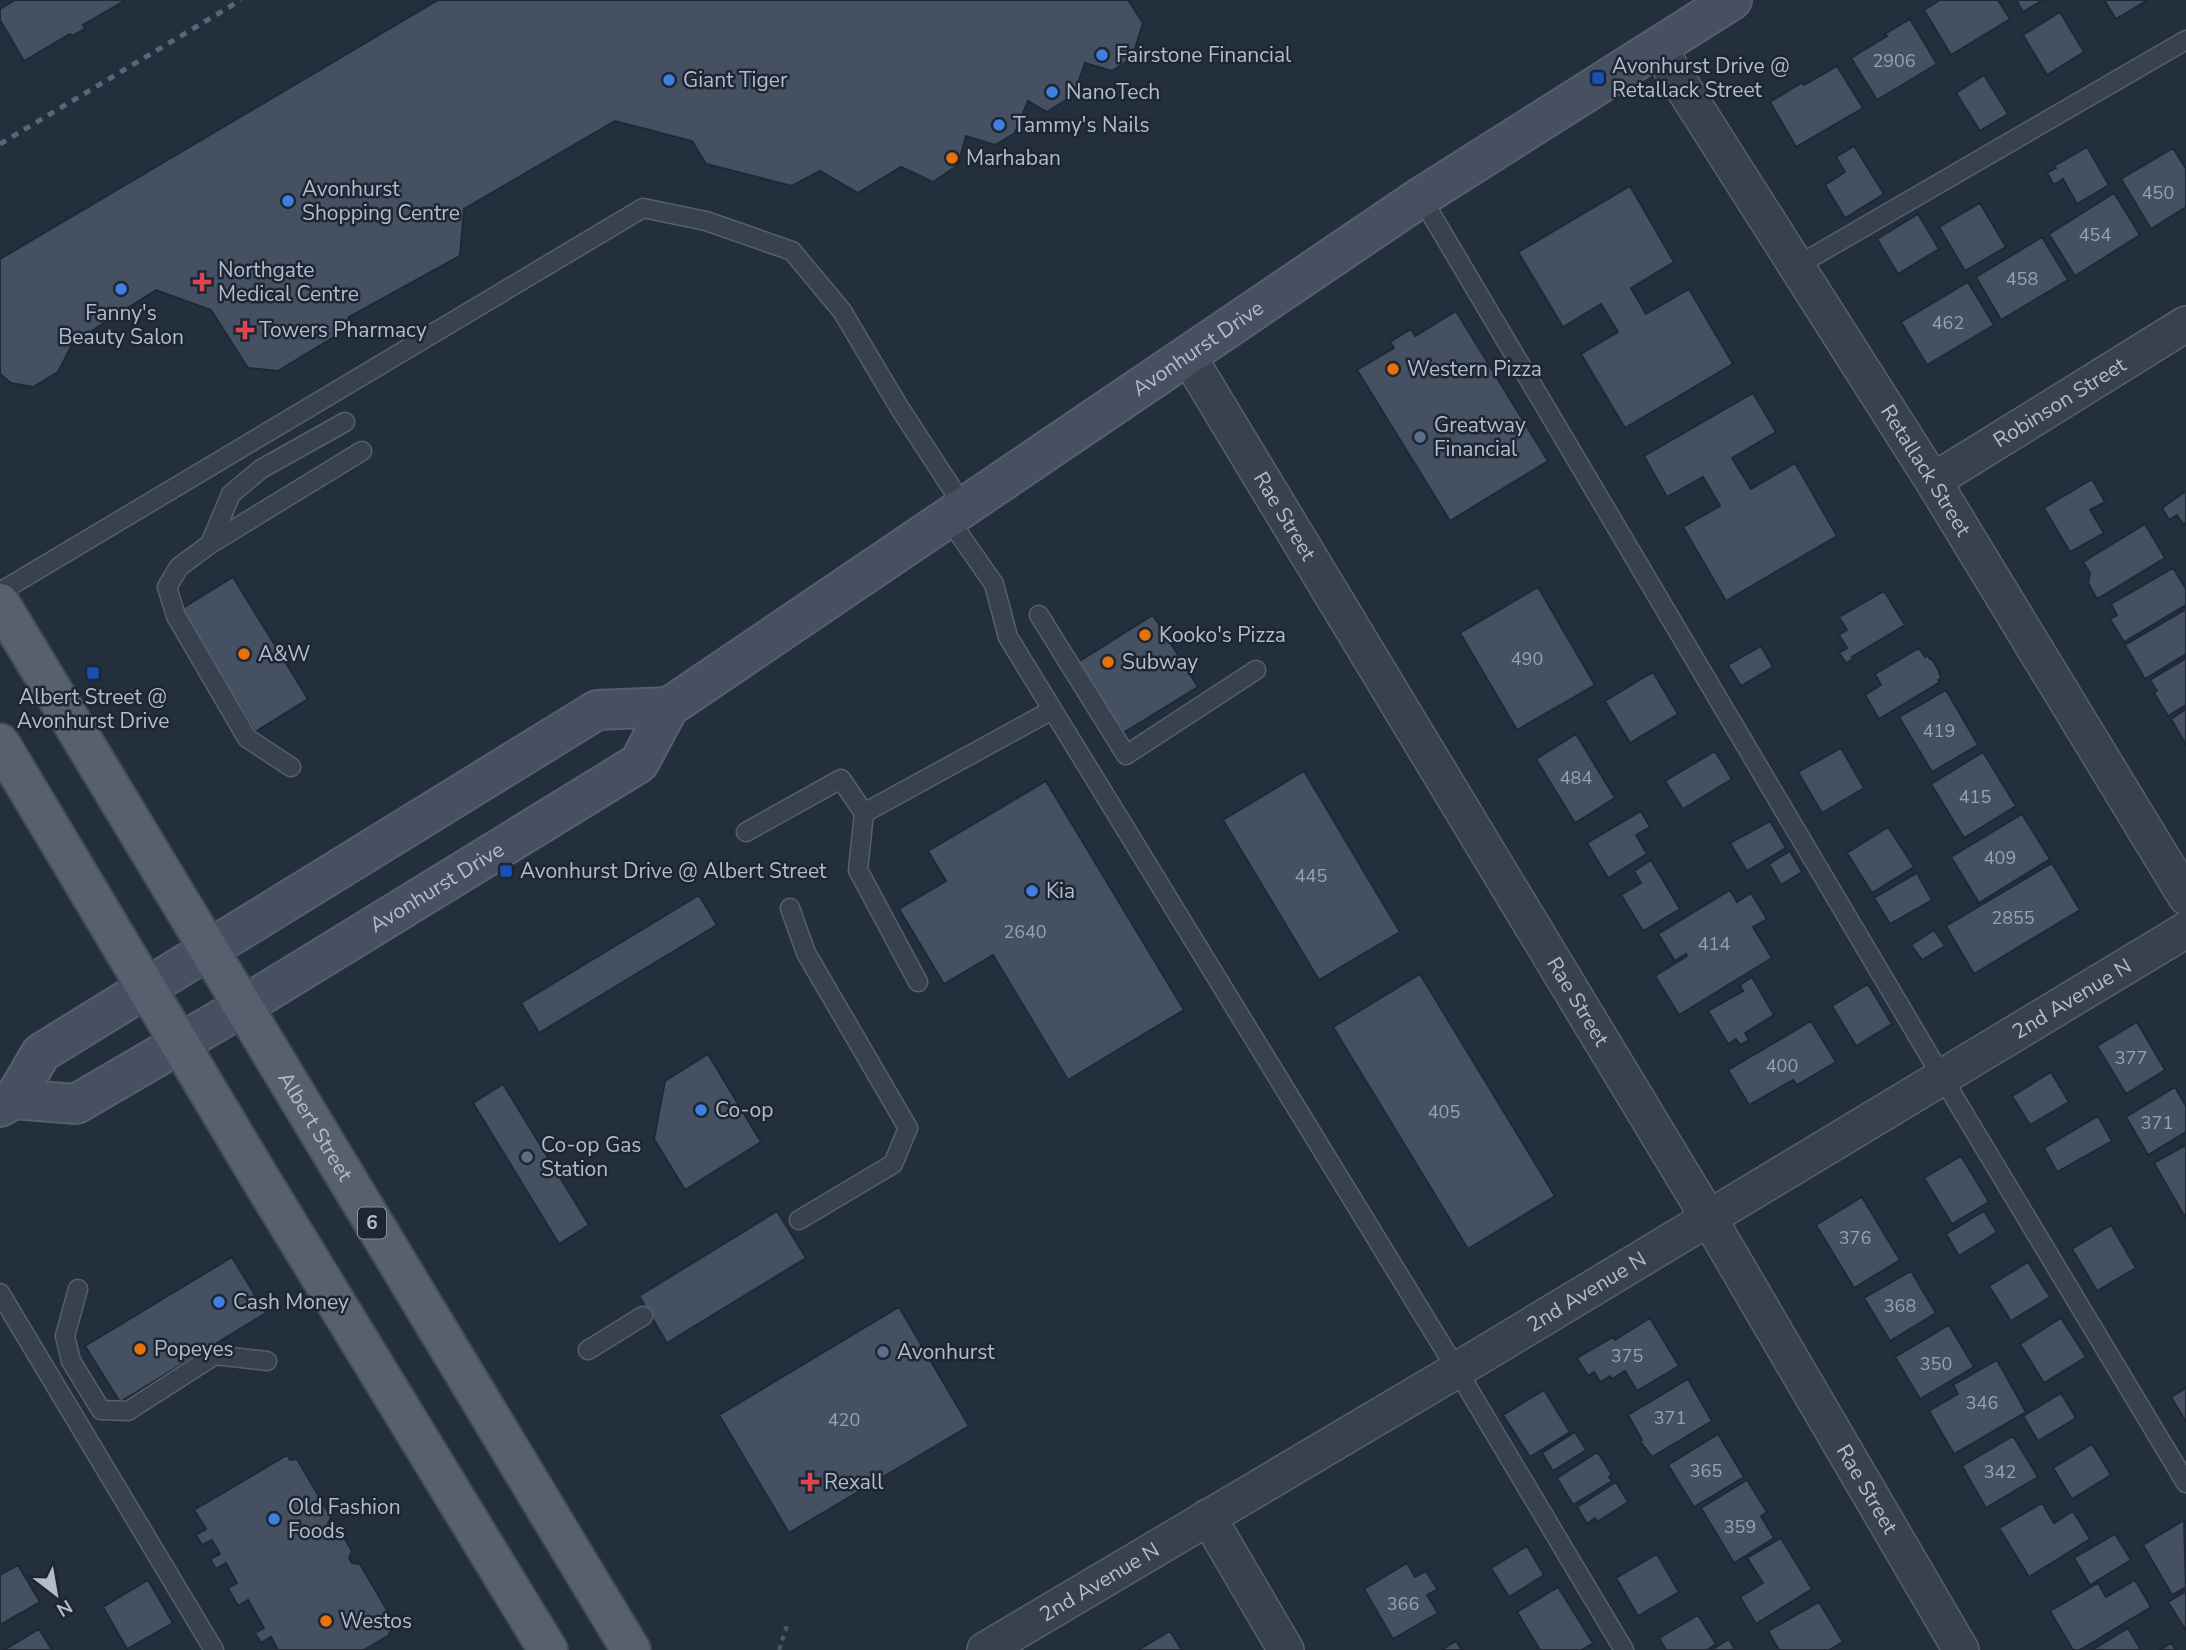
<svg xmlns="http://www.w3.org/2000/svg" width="2186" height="1650" viewBox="0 0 2186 1650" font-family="'Nunito Sans',sans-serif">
  <rect width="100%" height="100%" fill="#242f3e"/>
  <!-- building -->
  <path fill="#455162" stroke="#1f2835" stroke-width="2" d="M15,0H126L83,25L85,29L72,36L70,34L24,61L0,20V9Z
    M438,0H1128L1143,23L1132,58L1112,71L1085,63L1074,95L1047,112L1028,101L1015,133L995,145L966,136L958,165L933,182L901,167L858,193L820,171L792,186L706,164L692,141L615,121L464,209L460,256L349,317L342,332L278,371L248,368L211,310L156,290L73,343L58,372L33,387L11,383L0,374V259Z
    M1940,0H1998L2010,19L1951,55L1924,10Z
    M2016,0H2043L2023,12Z
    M2104,0H2148L2116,19Z
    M2060,12L2084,52L2047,75L2023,35Z
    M1910,19L1937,64L1877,100L1851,58L1887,36L1885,34Z
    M1837,66L1863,108L1796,147L1770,102L1803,82L1804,85Z
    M1984,75L2008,114L1980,131L1956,93Z
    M1854,146L1884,194L1845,218L1825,185L1845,172L1836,157Z
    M2087,147L2109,185L2077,204L2063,179L2054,185L2047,173L2056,168L2054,166Z
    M2173,148L2186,169V207L2151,229L2121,179Z
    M1630,186L1674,262L1631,288L1646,314L1689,289L1733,364L1625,428L1581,354L1618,332L1601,304L1563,327L1518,252Z
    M2114,193L2140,235L2075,276L2049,234Z
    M1980,203L2006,247L1965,271L1939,227Z
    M1918,214L1939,249L1898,274L1877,239Z
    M2042,237L2068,280L2001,320L1976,277Z
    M1968,282L1994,325L1927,365L1901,322Z
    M1456,311L1548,461L1450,521L1357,370L1394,348L1390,342L1411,329L1415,336Z
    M1753,393L1776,432L1732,458L1751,489L1795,463L1837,536L1726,601L1683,527L1720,506L1703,477L1667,497L1644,456Z
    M2092,479L2105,502L2090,510L2104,533L2070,552L2044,508Z
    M2186,491V523L2183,524L2177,515L2169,520L2162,508Z
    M2145,524L2165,558L2097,599L2088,583L2090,573L2083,562Z
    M2173,568L2186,589V605L2124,642L2110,619L2117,615L2111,604Z
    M233,577L308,699L255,732L181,609Z
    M1538,587L1595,685L1517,730L1460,633Z
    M1884,591L1905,625L1852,657L1853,659L1846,663L1839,653L1847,648L1839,635L1847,630L1839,617Z
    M2186,609V654L2145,679L2125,645Z
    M1153,615L1198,687L1123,733L1078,662Z
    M1761,646L1773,667L1741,686L1728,665Z
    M1919,648L1925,657L1927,655L1930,659L1931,658L1938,669L1941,678L1938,680L1940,682L1879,719L1865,695L1881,685L1875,674Z
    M2186,658V705L2168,716L2154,693L2157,691L2150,680Z
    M1653,672L1678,714L1630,743L1605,701Z
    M1946,690L1978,745L1932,772L1899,717Z
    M2186,709V745L2171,719Z
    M1576,734L1615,798L1575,823L1536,759Z
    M1841,748L1864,788L1822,813L1798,772Z
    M1715,751L1732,779L1683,809L1665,781Z
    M1983,752L2016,806L1964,838L1931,784Z
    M1304,771L1400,932L1319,980L1223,820Z
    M1046,781L1184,1010L1068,1080L993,955L944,984L899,909L946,881L928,851Z
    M1641,811L1650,827L1636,835L1647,854L1608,878L1587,843Z
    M2022,814L2050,859L1979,903L1951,857Z
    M1770,821L1786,848L1747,871L1730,843Z
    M1888,827L1914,867L1872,893L1847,853Z
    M1790,851L1802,872L1781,885L1769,864Z
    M1651,860L1680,909L1643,931L1621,895L1641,883L1634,871Z
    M2052,863L2080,910L1974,974L1946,926Z
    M1917,873L1932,900L1890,924L1874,898Z
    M1730,890L1737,902L1751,893L1767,919L1753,927L1772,958L1679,1015L1655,976L1687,956L1686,954L1675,961L1658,934Z
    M699,895L717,925L539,1033L521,1003Z
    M1934,930L1945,946L1922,960L1911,945Z
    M1420,974L1555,1196L1468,1249L1333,1027Z
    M1752,977L1774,1015L1745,1033L1749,1040L1740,1045L1736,1039L1728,1044L1708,1011L1743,991L1740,985Z
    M1868,984L1892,1024L1856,1046L1832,1006Z
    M1811,1021L1836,1062L1797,1085L1793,1080L1749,1105L1728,1070Z
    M2137,1022L2165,1070L2126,1094L2097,1046Z
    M708,1054L761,1142L685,1190L654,1139L665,1081Z
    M2051,1072L2069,1102L2030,1125L2012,1096Z
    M503,1084L589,1225L559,1244L473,1103Z
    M2175,1087L2186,1106V1132L2148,1155L2126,1117Z
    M2098,1116L2112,1141L2057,1172L2044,1148Z
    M2186,1145V1219L2154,1163Z
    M1961,1156L1989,1202L1952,1224L1924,1178Z
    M1862,1197L1900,1260L1854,1288L1816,1225Z
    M777,1211L806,1258L667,1343L639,1296Z
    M1984,1211L1997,1232L1959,1256L1946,1234Z
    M2111,1225L2136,1268L2097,1291L2072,1249Z
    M232,1257L266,1313L120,1402L85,1346Z
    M2028,1262L2050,1297L2011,1321L1989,1286Z
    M1911,1271L1936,1313L1890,1341L1864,1298Z
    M899,1307L969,1426L789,1533L719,1415Z
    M1650,1318L1679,1366L1637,1391L1625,1371L1612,1379L1610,1376L1600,1382L1594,1372L1588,1376L1577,1358L1613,1337L1615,1340Z
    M2061,1318L2086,1357L2044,1383L2020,1344Z
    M1949,1325L1974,1367L1920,1399L1895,1357Z
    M1997,1360L2026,1412L1954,1454L1929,1411L1958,1394L1953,1385Z
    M1688,1379L1712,1421L1652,1457L1640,1441L1642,1440L1628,1415Z
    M2186,1388V1422L2171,1397Z
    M1544,1390L1570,1432L1530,1457L1503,1415Z
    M2061,1393L2076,1418L2038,1441L2023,1416Z
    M1575,1432L1586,1450L1553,1471L1542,1453Z
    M1718,1434L1744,1477L1694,1507L1668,1465Z
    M2013,1436L2038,1477L1986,1508L1962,1466Z
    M2092,1444L2111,1475L2072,1499L2053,1468Z
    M1596,1453L1599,1454L1612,1475L1609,1477L1612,1481L1573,1505L1557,1478Z
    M287,1455L290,1460L297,1459L331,1517L328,1524L332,1529H339L352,1551L349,1558L352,1563L360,1564L394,1622L389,1635L364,1650H278L271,1637L261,1643L255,1633L264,1628L248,1600L238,1606L228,1588L237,1583L226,1563L216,1569L210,1559L220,1554L212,1540L202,1545L196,1535L206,1529L194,1510Z
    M1747,1480L1767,1512L1761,1516L1774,1538L1734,1563L1701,1508Z
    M1616,1482L1628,1502L1597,1522L1595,1518L1587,1524L1577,1507Z
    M2042,1503L2054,1523L2073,1511L2090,1539L2029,1577L1999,1528Z
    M2184,1520L2186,1587L2172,1595L2143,1545Z
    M2115,1534L2131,1560L2090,1585L2074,1558Z
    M1781,1538L1812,1589L1756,1624L1740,1597L1763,1583L1747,1558Z
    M1527,1546L1544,1575L1509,1597L1491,1568Z
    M1657,1554L1679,1592L1638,1616L1616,1578Z
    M1407,1563L1415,1577L1426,1571L1436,1587L1438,1589L1427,1595L1438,1613L1393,1639L1364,1589Z
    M18,1565L40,1602L0,1625V1575Z
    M148,1580L173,1623L127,1649L103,1607Z
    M2135,1580L2151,1607L2080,1650H2073L2050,1611L2098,1583L2106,1597Z
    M1558,1587L1593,1643L1582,1650H1540L1517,1612Z
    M2186,1591V1631L2168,1602Z
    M1819,1602L1843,1642L1829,1650H1779L1768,1631Z
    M1698,1615L1716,1644L1707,1650H1666L1659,1638Z
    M2128,1628L2141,1650H2092Z
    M39,1629L52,1650H4Z
    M1170,1631L1182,1650H1138Z
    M1729,1639L1735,1650H1711Z
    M1456,1641L1462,1650H1441Z
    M2171,1643L2176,1650H2160Z"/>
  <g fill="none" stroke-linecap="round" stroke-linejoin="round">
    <defs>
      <path id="lane" d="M1421,197L1942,1077L2186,1483
        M1795,267L2186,40
        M948,518L994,584L1008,637L1457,1370L1624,1650
        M210,544L231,494L261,469L345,422
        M0,592L643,208L706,221L792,251L842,311L899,407L964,507
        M1039,615L1126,755L1256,670
        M291,767L247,738L176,616L167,587L179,567L210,544L362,451
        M864,813L858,870L918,982
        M746,832L841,779L864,813L1052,710
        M790,908L806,953L908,1128L893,1164L799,1220
        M78,1289L65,1336L71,1361L101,1410L128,1411L215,1355L267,1361
        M0,1293L214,1650
        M588,1350L643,1316"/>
      <g id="street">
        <path id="s1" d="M1658,48L1933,481L2186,897"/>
        <path id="s2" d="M1188,356L1708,1217L1961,1650"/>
        <path id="s3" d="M1933,481L2186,324"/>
        <path d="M1208,1517L1286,1650"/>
        <path id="s4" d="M985,1650L1457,1370L2186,930"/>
      </g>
      <g id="secondary">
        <path id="s5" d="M14,1099L76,1104L242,1007L639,763L669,707L1421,197L1732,0"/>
        <path d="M0,1107L14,1099L41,1053L597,710L669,707"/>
      </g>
      <g id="primary">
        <path id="s6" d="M0,603L631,1650"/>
        <path d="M0,743L260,1178L548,1650"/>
      </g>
    </defs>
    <!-- lane casing -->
    <use href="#lane" stroke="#565f6c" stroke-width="21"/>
    <!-- street casing -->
    <use href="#street" stroke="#565f6c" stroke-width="38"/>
    <!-- secondary casing -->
    <use href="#secondary" stroke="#565f6c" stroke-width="42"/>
    <!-- primary casing -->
    <use href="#primary" stroke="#414a57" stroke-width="42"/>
    <!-- path -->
    <path stroke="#44595c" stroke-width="4.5" stroke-dasharray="5 5" stroke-linecap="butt" d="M779,1650L787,1626"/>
    <!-- lane -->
    <use href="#lane" stroke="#38414e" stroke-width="18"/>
    <!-- street -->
    <use href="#street" stroke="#38414e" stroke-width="35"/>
    <!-- secondary -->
    <use href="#secondary" stroke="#465061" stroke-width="38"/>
    <!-- primary -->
    <use href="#primary" stroke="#56606e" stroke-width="38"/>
    <!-- rail -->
    <path stroke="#5a6575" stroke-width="5" stroke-dasharray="7 7" stroke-linecap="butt" d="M0,144L241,0"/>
  </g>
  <!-- markers -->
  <g fill="#3f7fe0" stroke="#1d2633" stroke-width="2.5">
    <circle cx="1102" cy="55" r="7"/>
    <circle cx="669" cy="80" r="7"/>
    <circle cx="1052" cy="92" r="7"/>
    <circle cx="999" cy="125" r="7"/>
    <circle cx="288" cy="201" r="7"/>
    <circle cx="121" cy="289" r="7"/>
    <circle cx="1032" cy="891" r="7"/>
    <circle cx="701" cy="1110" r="7"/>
    <circle cx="219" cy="1302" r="7"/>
    <circle cx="274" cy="1519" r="7"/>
  </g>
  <g fill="#1a4fb4" stroke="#1d2633" stroke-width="2.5">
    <rect x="1591" y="71" width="14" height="14" rx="3.5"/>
    <rect x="86" y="666" width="14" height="14" rx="3.5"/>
    <rect x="499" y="864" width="14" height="14" rx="3.5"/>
  </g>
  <g fill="#e8710a" stroke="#1d2633" stroke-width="2.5">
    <circle cx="952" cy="158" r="7"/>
    <circle cx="1393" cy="369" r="7"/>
    <circle cx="1145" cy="635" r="7"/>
    <circle cx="244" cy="654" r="7"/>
    <circle cx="1108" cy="662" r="7"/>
    <circle cx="140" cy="1349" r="7"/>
    <circle cx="326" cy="1621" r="7"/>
  </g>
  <g fill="#e0444e" stroke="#1d2633" stroke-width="2.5">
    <path d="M198.5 271.5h7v7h7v7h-7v7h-7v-7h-7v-7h7z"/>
    <path d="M241.5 319.5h7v7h7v7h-7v7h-7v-7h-7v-7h7z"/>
    <path d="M806.5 1471.5h7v7h7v7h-7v7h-7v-7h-7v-7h7z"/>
  </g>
  <g fill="#5c6f8a" stroke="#1d2633" stroke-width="2.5">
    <circle cx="1420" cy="437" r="7"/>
    <circle cx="527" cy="1157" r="7"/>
    <circle cx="883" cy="1352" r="7"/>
  </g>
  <g text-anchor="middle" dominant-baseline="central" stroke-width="5" stroke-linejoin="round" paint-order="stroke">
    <!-- number labels -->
    <g font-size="18" fill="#98a1af">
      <text x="1894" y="61">2906</text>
      <text x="2158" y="193">450</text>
      <text x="2095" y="235">454</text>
      <text x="2022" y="279">458</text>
      <text x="1948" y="323">462</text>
      <text x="1527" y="659">490</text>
      <text x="1939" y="731">419</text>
      <text x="1576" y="778">484</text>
      <text x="1975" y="797">415</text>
      <text x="2000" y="858">409</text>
      <text x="1311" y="876">445</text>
      <text x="2013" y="918">2855</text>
      <text x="1025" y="932">2640</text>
      <text x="1714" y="944">414</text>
      <text x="2131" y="1058">377</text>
      <text x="1782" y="1066">400</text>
      <text x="1444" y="1112">405</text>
      <text x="2157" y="1123">371</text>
      <text x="1855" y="1238">376</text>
      <text x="1900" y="1306">368</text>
      <text x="1627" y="1356">375</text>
      <text x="1936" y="1364">350</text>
      <text x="1982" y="1403">346</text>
      <text x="1670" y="1418">371</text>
      <text x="844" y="1420">420</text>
      <text x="1706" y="1471">365</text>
      <text x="2000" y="1472">342</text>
      <text x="1740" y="1527">359</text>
      <text x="1403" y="1604">366</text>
    </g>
    <!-- shield labels -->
    <rect fill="#1d2633" stroke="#878f9c" stroke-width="2" x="358" y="1207.5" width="28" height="31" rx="5"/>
    <g font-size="19" font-weight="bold" fill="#b4bcc9">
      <text x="372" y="1223">6</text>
    </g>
    <!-- poi labels -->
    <g font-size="21" fill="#b4bcc9" stroke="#1d2633" text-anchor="start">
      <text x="1116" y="55">Fairstone Financial</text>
      <text x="1612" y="66">Avonhurst Drive @<tspan x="1612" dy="24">Retallack Street</tspan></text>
      <text x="683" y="80">Giant Tiger</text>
      <text x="1066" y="92">NanoTech</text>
      <text x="1013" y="125">Tammy's Nails</text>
      <text x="966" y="158">Marhaban</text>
      <text x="302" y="189">Avonhurst<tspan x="302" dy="24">Shopping Centre</tspan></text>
      <text x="218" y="270">Northgate<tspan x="218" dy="24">Medical Centre</tspan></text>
      <text x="121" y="313" text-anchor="middle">Fanny's<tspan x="121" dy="24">Beauty Salon</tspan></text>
      <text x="259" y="330">Towers Pharmacy</text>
      <text x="1407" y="369">Western Pizza</text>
      <text x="1434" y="425">Greatway<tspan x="1434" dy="24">Financial</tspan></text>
      <text x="1159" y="635">Kooko's Pizza</text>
      <text x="258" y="654">A&amp;W</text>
      <text x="1122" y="662">Subway</text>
      <text x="93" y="697" text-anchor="middle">Albert Street @<tspan x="93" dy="24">Avonhurst Drive</tspan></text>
      <text x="520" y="871">Avonhurst Drive @ Albert Street</text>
      <text x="1046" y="891">Kia</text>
      <text x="715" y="1110">Co-op</text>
      <text x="541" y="1145">Co-op Gas<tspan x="541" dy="24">Station</tspan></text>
      <text x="233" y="1302">Cash Money</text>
      <text x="154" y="1349">Popeyes</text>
      <text x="897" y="1352">Avonhurst</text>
      <text x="824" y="1482">Rexall</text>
      <text x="288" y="1507">Old Fashion<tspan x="288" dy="24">Foods</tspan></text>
      <text x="340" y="1621">Westos</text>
    </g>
    <!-- street labels -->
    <g font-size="21" fill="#b4bcc9" stroke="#1d2633">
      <text stroke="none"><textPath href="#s5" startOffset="1423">Avonhurst Drive</textPath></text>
      <text stroke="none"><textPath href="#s3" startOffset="149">Robinson Street</textPath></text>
      <text stroke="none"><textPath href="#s1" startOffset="500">Retallack Street</textPath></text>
      <text stroke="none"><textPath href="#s2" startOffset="187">Rae Street</textPath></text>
      <text stroke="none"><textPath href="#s5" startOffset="483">Avonhurst Drive</textPath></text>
      <text stroke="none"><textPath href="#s4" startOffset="1267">2nd Avenue N</textPath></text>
      <text stroke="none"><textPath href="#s2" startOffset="754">Rae Street</textPath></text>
      <text stroke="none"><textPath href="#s6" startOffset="611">Albert Street</textPath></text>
      <text stroke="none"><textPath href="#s4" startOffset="700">2nd Avenue N</textPath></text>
      <text stroke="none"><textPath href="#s2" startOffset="1321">Rae Street</textPath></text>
      <text stroke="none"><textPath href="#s4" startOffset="133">2nd Avenue N</textPath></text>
    </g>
  </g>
  <!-- north arrow -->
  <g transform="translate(56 1594) rotate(149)" stroke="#1d2633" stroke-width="5" paint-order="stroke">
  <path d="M0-5L12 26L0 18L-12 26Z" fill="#b4bcc9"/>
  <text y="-10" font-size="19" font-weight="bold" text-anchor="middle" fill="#b4bcc9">N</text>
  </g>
</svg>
